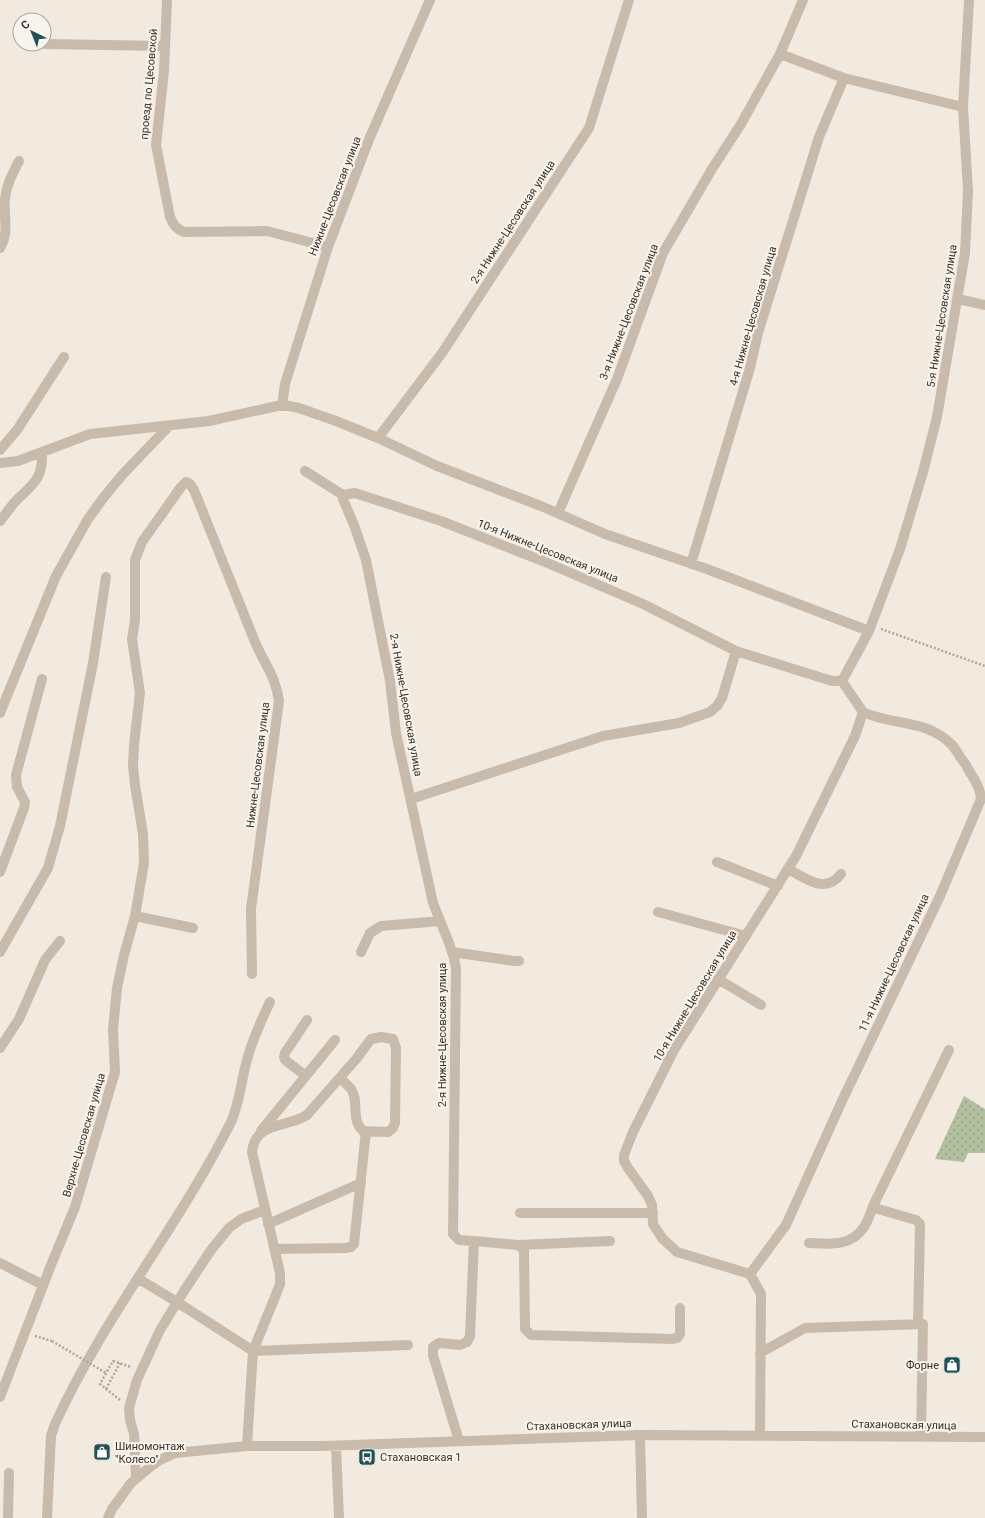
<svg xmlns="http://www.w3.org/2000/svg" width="985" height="1518" viewBox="0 0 985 1518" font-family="Roboto,sans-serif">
  <defs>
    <pattern id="park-dots" width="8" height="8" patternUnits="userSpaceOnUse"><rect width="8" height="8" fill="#b3c09f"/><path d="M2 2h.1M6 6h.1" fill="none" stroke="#939c82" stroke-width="1.8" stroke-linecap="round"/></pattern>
  </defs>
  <rect width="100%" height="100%" fill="#f2eadf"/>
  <!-- park -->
  <path fill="url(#park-dots)" d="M964,1096L985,1109V1153H968L964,1162L935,1159Z"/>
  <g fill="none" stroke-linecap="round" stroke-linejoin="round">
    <!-- path -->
    <path stroke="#b5a595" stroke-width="2.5" stroke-dasharray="2 2" stroke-linecap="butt" d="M881,629L985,666
      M35,1336L52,1341
      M106,1389L120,1363
      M120,1400L100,1384L113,1361L131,1367"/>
    <!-- minor -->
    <path stroke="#c9bbab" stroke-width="10" d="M167,0L164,71L156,145L170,217C173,224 176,229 184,232L267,231L328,247
      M45,44L165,46
      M780,54L844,78L963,107
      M0,248C10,232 3,217 5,199C6,185 13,173 19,161
      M958,299L985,305
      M282,406L285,384L328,247L370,137L430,0
      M378,438L442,353L589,128L629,0
      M0,450L17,430L64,357
      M0,463L18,461L90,434L209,421L277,406H289L299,408L336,421L378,438L437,466L541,506L605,534L707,569L869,631
      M305,471L343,495
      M343,495V499L354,525L366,560L390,681L396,733L433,903L449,943L454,958L456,969L453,1234L459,1240L474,1241L470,1336L467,1342L460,1345L439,1343L433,1347V1355L459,1441
      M343,495L355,493L441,521L543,561L643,604L736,651L832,681H842
      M558,513L617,379L663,253L712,169L741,124L780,54L803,0
      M0,521C5,515 9,509 14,503C31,485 43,481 42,453
      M691,564L750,368L758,333L819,137L844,78
      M842,681L869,631L900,549L923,472L937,417L965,253L968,191L963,107L969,0
      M0,713L56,576L88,519L104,497L123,474L168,427
      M411,799L603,736L679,723L710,712L717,706L722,698L736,651
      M717,862L778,886
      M788,869C806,878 825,895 841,874
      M0,872L24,808L25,802L17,787L16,775L42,679
      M658,912L746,936
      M135,916L193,928
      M0,952L48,868L60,826L93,663L106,577
      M361,952L370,933L381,926L440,921
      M452,952L514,961H519
      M718,979L761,1005
      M0,1048L19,1019L45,960L60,941
      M306,1076L285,1060L284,1057L285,1053L307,1020
      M261,1131L335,1040
      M520,1213H653
      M268,1224L361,1183
      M474,1241L518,1245L522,1248L524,1251L525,1329L531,1335L672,1339L677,1338L680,1334V1308
      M809,1243C829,1244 851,1247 864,1227C868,1221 871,1211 874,1204
      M518,1245L610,1241
      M274,1249L345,1248L351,1247L354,1244L366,1131
      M0,1263L43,1285
      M750,1274L786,1225L842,1101L940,896L981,799C980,785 972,777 966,765C961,759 957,751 952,745C927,719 893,726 863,712
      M139,1279L177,1302L253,1351L277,1292L280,1284V1273L252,1152C255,1121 287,1128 307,1115L357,1058L371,1039L381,1037L393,1039L396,1048L395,1123L393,1128L388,1132L363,1131C350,1119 360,1102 351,1089C348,1085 343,1081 340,1078
      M918,1324L920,1224L916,1220L878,1209L875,1207L874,1204L949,1050
      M760,1353L805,1328L923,1324L921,1437
      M0,1397L51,1265L75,1207L115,1072L113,1030L117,988L124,955L135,916L144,863L143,834L135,785L133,766L134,745L140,693L132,639L135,620V560L142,542L181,487L186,482L190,484L194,490C214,541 235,591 255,642C264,663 276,677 279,701L251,909L252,974
      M640,1435L642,1518
      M760,1435L761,1294L750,1274L677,1252L662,1238L653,1224L652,1205L648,1196L628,1168L624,1161V1155L633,1132L674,1050L796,856L855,736L863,712L842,681
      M247,1446L253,1351L408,1345
      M336,1446L339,1518
      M136,1478L134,1434L130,1420L129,1408L137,1380L160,1330L184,1291L211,1250L229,1228L241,1219L265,1210
      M8,1518L9,1473
      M47,1518L51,1436L55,1424C103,1318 179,1226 231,1122C240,1102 241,1081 247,1060C252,1040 261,1021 270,1002
      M108,1518L112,1509L131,1483L150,1467L160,1460L175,1453L247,1446H323L640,1435L985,1437"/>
    <!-- path-bridge -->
    <path stroke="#b5a595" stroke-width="2.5" stroke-dasharray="2 2" stroke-linecap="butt" d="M52,1341L106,1373"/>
  </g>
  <!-- icons -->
  <defs>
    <symbol id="shop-square" viewBox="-11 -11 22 22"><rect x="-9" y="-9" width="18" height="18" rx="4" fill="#215157" stroke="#f9f4eb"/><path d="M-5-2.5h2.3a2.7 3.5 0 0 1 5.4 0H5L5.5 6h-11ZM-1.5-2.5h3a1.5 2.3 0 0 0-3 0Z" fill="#fff"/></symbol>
    <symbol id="bus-square" viewBox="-11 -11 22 22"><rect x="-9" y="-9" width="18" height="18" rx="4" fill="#215157" stroke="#f9f4eb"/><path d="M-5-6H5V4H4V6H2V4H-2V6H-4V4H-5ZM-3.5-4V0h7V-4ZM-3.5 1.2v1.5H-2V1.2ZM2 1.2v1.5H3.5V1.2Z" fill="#fff"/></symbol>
  </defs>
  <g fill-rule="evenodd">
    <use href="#shop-square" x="942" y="1355" width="20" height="20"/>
    <use href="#shop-square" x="92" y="1442" width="20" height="20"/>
    <use href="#bus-square" x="357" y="1447" width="20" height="20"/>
  </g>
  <g text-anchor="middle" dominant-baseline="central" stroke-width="4" stroke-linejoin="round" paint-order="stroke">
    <!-- street labels -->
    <g font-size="11" fill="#382f2a" stroke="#f9f4eb">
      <text transform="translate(149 84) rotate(-85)">проезд по Цесовской</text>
      <text transform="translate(335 196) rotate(-69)">Нижне-Цесовская улица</text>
      <text transform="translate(513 222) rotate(-57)">2-я Нижне-Цесовская улица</text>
      <text transform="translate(629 312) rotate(-69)">3-я Нижне-Цесовская улица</text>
      <text transform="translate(753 316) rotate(-74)">4-я Нижне-Цесовская улица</text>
      <text transform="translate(942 316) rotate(-81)">5-я Нижне-Цесовская улица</text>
      <text transform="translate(548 551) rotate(22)">10-я Нижне-Цесовская улица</text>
      <text transform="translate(406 705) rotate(80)">2-я Нижне-Цесовская улица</text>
      <text transform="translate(258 765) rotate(-83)">Нижне-Цесовская улица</text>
      <text transform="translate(894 963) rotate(-65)">11-я Нижне-Цесовская улица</text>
      <text transform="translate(695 996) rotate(-59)">10-я Нижне-Цесовская улица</text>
      <text transform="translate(442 1035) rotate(-90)">2-я Нижне-Цесовская улица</text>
      <text transform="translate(84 1135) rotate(-74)">Верхне-Цесовская улица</text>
      <text transform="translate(579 1425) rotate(-2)">Стахановская улица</text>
      <text transform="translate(904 1425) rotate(1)">Стахановская улица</text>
    </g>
    <!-- poi labels -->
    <g font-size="11" fill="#382f2a" stroke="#f9f4eb" text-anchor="start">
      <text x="939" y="1365" text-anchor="end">Форне</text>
      <text x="115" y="1446">Шиномонтаж<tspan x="115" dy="13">"Колесо"</tspan></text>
      <text x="380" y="1457">Стахановская 1</text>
    </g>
  </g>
  <!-- north arrow -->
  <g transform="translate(32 32) rotate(317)"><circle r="19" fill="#f9f4eb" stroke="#aca59e"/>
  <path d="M0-3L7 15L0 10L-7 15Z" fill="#215157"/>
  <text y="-6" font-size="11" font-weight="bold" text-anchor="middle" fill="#382f2a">С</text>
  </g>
</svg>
